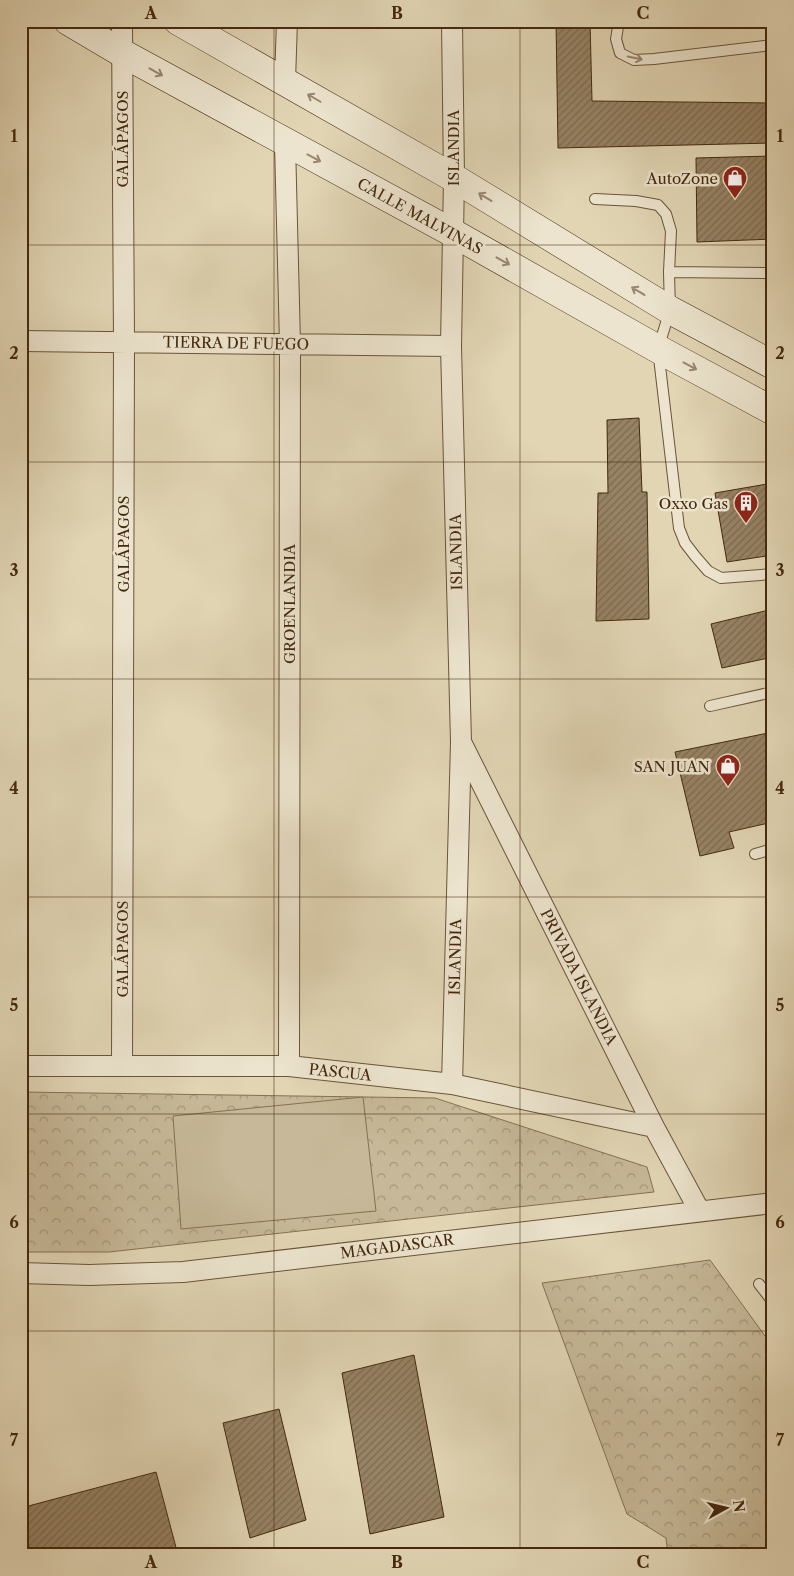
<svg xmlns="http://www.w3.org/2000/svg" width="794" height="1576" viewBox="0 0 794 1576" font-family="'Libre Caslon Text',serif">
  <defs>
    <pattern id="forest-crowns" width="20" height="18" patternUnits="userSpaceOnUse" patternTransform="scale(1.25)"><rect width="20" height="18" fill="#c6b898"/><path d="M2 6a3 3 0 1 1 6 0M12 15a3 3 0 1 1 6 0" fill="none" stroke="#a3967a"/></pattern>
    <pattern id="building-hatch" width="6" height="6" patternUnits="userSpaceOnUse" patternTransform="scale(1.25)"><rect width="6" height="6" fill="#968264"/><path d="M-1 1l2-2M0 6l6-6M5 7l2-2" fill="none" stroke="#7c6a51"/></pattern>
  </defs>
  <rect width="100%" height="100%" fill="#e1d5b4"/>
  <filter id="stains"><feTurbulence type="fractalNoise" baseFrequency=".004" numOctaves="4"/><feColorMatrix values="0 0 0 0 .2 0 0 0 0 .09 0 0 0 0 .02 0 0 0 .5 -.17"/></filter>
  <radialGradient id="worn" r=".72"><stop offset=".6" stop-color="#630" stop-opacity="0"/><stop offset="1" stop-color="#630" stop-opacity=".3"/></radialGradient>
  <!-- forest -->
  <path fill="url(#forest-crowns)" stroke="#867053" d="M21,1092L435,1098L647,1167L654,1192L109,1252H21Z
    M710,1260L773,1347V1555H668L666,1538L627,1514L542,1283Z"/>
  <!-- pitch -->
  <path fill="#c6b898" stroke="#867053" d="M363,1097L376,1211L181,1229L173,1116Z"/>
  <!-- building -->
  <path fill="url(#building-hatch)" stroke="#45290e" d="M556,21H590L592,101L773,103V143L558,148Z
    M773,156V239L697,242L696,158Z
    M639,418L642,492H647L649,619L596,621L598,493H608L607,420Z
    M773,483V555L727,562L715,493Z
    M773,609V657L722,668L711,624Z
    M773,732V822L729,832L734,848L700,856L675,752Z
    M414,1355L444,1517L370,1534L342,1373Z
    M279,1409L306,1520L250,1538L223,1423Z
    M156,1472L178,1555H21V1508Z"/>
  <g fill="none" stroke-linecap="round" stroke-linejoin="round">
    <defs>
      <path id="lane" d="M619,21L616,39L620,53L634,60L654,59L773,45
        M595,199L636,201L658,205L666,214L671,231L669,272L670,310L658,349L679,528L685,543L695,556L708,571L721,578L773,574
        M669,272L773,273
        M710,706L773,692
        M755,854L773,849
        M759,1284L773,1302"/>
      <path id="street" d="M122,21L124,342L122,1066
        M285,81L287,21
        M285,143L290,344L289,1066
        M21,341L451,346
        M462,744L654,1127L699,1210
        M21,1066H289L452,1084L654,1127
        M452,1084L461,742L451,346L454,178L452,21
        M21,1273L89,1275L183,1272L773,1203"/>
      <path id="secondary" d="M68,21L122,53L453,233L658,349L773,411
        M178,21L454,178L670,310L773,365"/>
    </defs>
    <!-- lane casing -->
    <use href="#lane" stroke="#6c5438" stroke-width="12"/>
    <!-- street casing -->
    <use href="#street" stroke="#6c5438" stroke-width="22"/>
    <!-- secondary casing -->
    <use href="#secondary" stroke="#45290e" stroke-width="29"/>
    <!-- lane -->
    <use href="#lane" stroke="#ece4ce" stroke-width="10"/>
    <!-- street -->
    <use href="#street" stroke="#ece4ce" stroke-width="20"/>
    <!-- secondary -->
    <use href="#secondary" stroke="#ece4ce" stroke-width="28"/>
  </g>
  <!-- one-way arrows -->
  <defs><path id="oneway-shaft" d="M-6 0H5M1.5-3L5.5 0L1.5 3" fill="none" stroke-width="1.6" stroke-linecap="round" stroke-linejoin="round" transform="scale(1.25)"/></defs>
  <g stroke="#98866e">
    <use href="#oneway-shaft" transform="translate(635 58) rotate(12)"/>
    <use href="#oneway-shaft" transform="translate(156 72) rotate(29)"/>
    <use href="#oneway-shaft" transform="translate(314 98) rotate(-150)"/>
    <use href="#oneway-shaft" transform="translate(314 158) rotate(28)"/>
    <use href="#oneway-shaft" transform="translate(485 197) rotate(-149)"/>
    <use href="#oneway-shaft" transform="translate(503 261) rotate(29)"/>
    <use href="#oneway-shaft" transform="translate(638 291) rotate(-149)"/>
    <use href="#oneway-shaft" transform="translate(690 366) rotate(28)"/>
  </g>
  <!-- grid -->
  <path fill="none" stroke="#45290e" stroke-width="1" stroke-opacity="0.55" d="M274,21V1555M520,21V1555M21,245H773M21,462H773M21,679H773M21,897H773M21,1114H773M21,1331H773"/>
  <!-- icons -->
  <defs>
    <symbol id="shop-pin" viewBox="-11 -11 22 30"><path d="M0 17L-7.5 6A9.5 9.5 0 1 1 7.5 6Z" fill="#8f2418" stroke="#ece4ce"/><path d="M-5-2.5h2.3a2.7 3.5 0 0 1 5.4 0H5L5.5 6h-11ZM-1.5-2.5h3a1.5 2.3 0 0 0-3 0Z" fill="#fff"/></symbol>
    <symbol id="building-pin" viewBox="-11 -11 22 30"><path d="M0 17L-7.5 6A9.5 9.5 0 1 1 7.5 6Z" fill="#8f2418" stroke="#ece4ce"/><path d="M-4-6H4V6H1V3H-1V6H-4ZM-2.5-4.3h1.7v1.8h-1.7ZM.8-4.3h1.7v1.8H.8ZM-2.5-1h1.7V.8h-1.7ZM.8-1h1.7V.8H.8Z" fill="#fff"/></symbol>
  </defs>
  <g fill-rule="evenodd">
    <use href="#shop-pin" x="721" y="164" width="28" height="38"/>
    <use href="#building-pin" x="732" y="489" width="28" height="38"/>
    <use href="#shop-pin" x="714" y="752" width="28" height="38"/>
  </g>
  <g text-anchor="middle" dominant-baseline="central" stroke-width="5" stroke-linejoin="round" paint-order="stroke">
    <!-- street labels -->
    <g font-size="15" fill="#45290e" stroke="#ece4ce">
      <text transform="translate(122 139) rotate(-90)">GALÁPAGOS</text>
      <text transform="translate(453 148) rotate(-90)">ISLANDIA</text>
      <text transform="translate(420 216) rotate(29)">CALLE MALVINAS</text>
      <text transform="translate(236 343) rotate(1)">TIERRA DE FUEGO</text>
      <text transform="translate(123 544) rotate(-90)">GALÁPAGOS</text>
      <text transform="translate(456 552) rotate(-91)">ISLANDIA</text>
      <text transform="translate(289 604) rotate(-90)">GROENLANDIA</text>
      <text transform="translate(122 949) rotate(-90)">GALÁPAGOS</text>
      <text transform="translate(455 957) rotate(-89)">ISLANDIA</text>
      <text transform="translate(579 977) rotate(63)">PRIVADA ISLANDIA</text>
      <text transform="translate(340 1072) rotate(6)">PASCUA</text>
      <text transform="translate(397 1246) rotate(-7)">MAGADASCAR</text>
    </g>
    <!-- poi labels -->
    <g font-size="15" fill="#45290e" stroke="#ece4ce" text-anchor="end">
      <text x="718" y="178">AutoZone</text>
      <text x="728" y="503">Oxxo Gas</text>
      <text x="710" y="766">SAN JUAN</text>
    </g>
  </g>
  <!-- margin -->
  <rect width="794" height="1576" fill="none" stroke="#e1d5b4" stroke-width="55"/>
  <!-- north arrow -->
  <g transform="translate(726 1508) rotate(82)" stroke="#ece4ce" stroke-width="4" paint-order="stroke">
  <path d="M0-4L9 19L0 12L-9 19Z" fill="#45290e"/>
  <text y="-8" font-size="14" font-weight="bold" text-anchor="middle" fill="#45290e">N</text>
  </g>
  <rect x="28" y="28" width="738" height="1520" fill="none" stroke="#45290e" stroke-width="2"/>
  <g font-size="16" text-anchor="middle" font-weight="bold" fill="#45290e">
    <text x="151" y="19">A</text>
    <text x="397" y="19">B</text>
    <text x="643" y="19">C</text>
    <text x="14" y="142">1</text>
    <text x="780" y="142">1</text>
    <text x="14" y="359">2</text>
    <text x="780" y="359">2</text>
    <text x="14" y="576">3</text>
    <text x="780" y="576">3</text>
    <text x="14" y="794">4</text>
    <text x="780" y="794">4</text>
    <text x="14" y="1011">5</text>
    <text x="780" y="1011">5</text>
    <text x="14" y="1228">6</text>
    <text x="780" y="1228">6</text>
    <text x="14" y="1446">7</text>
    <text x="780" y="1446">7</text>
    <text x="151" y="1568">A</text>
    <text x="397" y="1568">B</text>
    <text x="643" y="1568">C</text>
  </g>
  <rect width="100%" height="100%" filter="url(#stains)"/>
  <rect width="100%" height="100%" fill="url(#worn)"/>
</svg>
